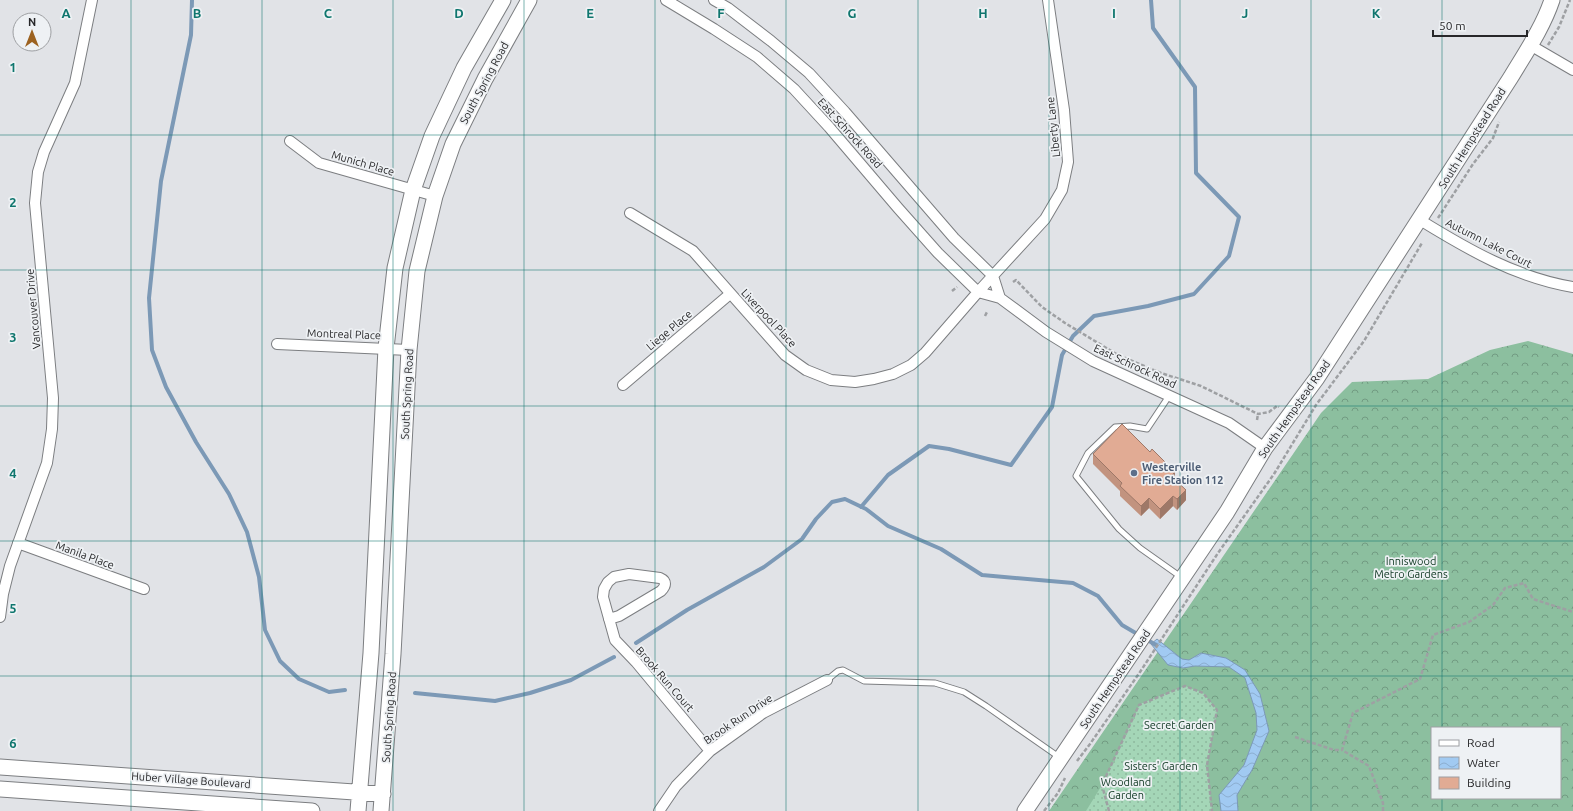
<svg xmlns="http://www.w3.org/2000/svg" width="1573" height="811" viewBox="0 0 1573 811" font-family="Ubuntu,sans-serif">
  <defs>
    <pattern id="forest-crowns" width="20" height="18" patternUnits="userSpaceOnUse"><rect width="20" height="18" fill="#8cbf9f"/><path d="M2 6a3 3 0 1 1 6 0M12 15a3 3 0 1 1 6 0" fill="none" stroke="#729b82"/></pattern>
    <pattern id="garden-dots" width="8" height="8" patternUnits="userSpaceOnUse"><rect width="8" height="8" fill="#a4d6b7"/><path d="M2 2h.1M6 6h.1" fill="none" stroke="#8db89d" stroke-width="1.8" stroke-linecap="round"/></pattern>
    <pattern id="water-waves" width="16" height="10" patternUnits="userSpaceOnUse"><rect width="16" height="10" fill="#a1caf2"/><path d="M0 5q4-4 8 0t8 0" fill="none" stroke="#8baed0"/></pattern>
  </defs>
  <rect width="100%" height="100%" fill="#e1e3e7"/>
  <!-- forest -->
  <path fill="url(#forest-crowns)" fill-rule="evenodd" d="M1528,341L1573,354V811H1049L1321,413L1352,382L1428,379L1490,350ZM1432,728H1560V798H1432Z"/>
  <!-- garden -->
  <path fill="url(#garden-dots)" d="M1185,686L1203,693L1217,710L1207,765L1212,811H1086L1102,785L1140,704Z"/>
  <!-- water -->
  <path fill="url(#water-waves)" stroke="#7c99b6" d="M1157,639L1182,659L1189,660L1201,653L1226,658L1245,670L1260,694L1269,731L1252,770L1237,795L1238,811H1221L1219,795L1244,765L1257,730L1256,713L1245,678L1229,667L1195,666L1183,668L1168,665L1151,644Z"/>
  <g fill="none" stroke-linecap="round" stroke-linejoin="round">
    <!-- stream -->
    <path stroke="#7c99b6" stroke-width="4" d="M192,0L191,35L161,181L149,298L152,350L166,387L196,442L229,494L247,532L259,577L265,630L280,661L299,679L329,692L345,690
      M861,507L888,475L929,446L949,449L1011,465L1052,407L1062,355L1073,336L1094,316L1148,306L1194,294L1229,256L1239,217L1196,173L1195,87L1153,28L1151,0
      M636,643L687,610L764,567L802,539L816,519L832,502L845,499L866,509L888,526L941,549L982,575L1073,583L1098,596L1122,625L1156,645
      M415,693L495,701L530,693L571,680L614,657"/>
    <defs>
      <path id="lane" d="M1169,396L1147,429L1130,426L1115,427L1088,453L1076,476L1119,529L1140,548L1181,577
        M827,680L838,671L843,670L864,681L935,683L964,692L986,706L1059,757"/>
      <path id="street" d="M666,0L714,29L757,57L794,89L829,127L898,208L938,253L978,292L1000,298L1046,332L1093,361L1229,423L1265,448
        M714,0L728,8L771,41L809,73L845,112L954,238L993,276L1000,298
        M1530,45L1573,70
        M290,141L319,163L435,196
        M630,213L693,251L785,355L806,370L831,380L855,382L874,379L893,374L911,365L925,353L978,292L1045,219L1062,190L1068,162L1064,110L1048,0
        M1420,220C1467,249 1517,278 1573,287
        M277,344L409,350
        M623,385L730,294
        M18,543L144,589
        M0,617L3,594L10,566L47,463L52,429L53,398L35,203L38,172L44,152L75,83L92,0
        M609,619L619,616L661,591C666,586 667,581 660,578L629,574L614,577L608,582L604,589L603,597L615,640L636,662L710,751
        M659,811L676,786L710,751L763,713L827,680"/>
      <path id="secondary" d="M0,767L383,794
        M0,789L312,811
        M358,811L371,653L386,348L395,268L413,190L432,136L464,68L503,0
        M381,811L393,654L409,350L417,271L435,196L453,144L485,79L529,0
        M1025,811L1227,512L1265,448L1317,378L1511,77C1526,52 1543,27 1552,0"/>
    </defs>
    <!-- lane casing -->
    <use href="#lane" stroke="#7c7e81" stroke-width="7"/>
    <!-- street casing -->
    <use href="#street" stroke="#7c7e81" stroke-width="12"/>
    <!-- secondary casing -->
    <use href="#secondary" stroke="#7c7e81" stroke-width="17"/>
    <!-- path -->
    <path stroke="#9ea0a3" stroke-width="2.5" stroke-dasharray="4 2" stroke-linecap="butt" d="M1548,45L1559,27L1570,0
      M1438,218L1473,164L1493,138L1499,122
      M1013,282L1016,280L1042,307L1065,323L1118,355L1161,373L1201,386L1258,414L1269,412L1277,406L1279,407
      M952,291L957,287
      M985,316L987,312
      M1257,420L1258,414
      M1295,737L1334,750H1342
      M1077,761L1090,744L1140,672L1218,553L1274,474L1316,405L1364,341L1422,243
      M1044,811L1058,793L1065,778
      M1109,811L1102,785L1139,705L1185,686L1203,693L1217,710L1207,765L1212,811
      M1383,811V803L1369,766L1342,750L1353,713L1420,679L1433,635L1469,622L1493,605L1505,588L1524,583L1533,599L1573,612"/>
    <!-- lane -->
    <use href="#lane" stroke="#fff" stroke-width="5"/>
    <!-- street -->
    <use href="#street" stroke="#fff" stroke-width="10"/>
    <!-- secondary -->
    <use href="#secondary" stroke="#fff" stroke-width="15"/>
  </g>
  <!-- wall -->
  <path fill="#c2937f" d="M1093,454L1175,479L1186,500L1177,510L1173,506L1160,519L1149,508L1141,516L1120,496V491L1093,464Z"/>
  <!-- shaded-wall -->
  <path fill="#9e7868" d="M1175,472V482L1171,476Z
    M1186,490V500L1177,510V499Z
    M1173,496V506L1160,519V509Z
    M1149,498V508L1141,516V506Z"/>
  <!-- building -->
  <path fill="#e1ab94" stroke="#9e7868" d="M1122,424L1150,452L1152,449L1175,472L1171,476L1186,490L1177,499L1173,496L1160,509L1149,498L1141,506L1120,486L1122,483L1093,454Z"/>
  <!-- grid -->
  <path fill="none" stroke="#0f766e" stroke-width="1" stroke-opacity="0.55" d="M131,0V811M262,0V811M393,0V811M524,0V811M655,0V811M786,0V811M918,0V811M1049,0V811M1180,0V811M1311,0V811M1442,0V728M0,135H1573M0,270H1573M0,406H1573M0,541H1573M0,676H1573M1442,798V811"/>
  <!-- markers -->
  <circle fill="#5c6f8a" stroke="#eef1f4" stroke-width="1.5" cx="1134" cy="473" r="4"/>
  <g text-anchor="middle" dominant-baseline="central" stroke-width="3.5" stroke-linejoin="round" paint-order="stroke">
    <!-- street labels -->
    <g font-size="11" fill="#272729" stroke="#eef1f4">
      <text transform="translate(484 83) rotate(-62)">South Spring Road</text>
      <text transform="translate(1053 127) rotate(-96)">Liberty Lane</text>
      <text transform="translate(850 133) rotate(48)">East Schrock Road</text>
      <text transform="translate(1472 138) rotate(-58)">South Hempstead Road</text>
      <text transform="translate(363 163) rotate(16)">Munich Place</text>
      <text transform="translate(1489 243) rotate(27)">Autumn Lake Court</text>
      <text transform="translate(33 309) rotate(-95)">Vancouver Drive</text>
      <text transform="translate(769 318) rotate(47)">Liverpool Place</text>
      <text transform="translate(669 330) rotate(-40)">Liege Place</text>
      <text transform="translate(344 334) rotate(2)">Montreal Place</text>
      <text transform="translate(1135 366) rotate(25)">East Schrock Road</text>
      <text transform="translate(407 394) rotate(-87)">South Spring Road</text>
      <text transform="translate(1294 409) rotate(-55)">South Hempstead Road</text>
      <text transform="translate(85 555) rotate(20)">Manila Place</text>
      <text transform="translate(665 679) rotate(49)">Brook Run Court</text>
      <text transform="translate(1115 679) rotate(-56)">South Hempstead Road</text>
      <text transform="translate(389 717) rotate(-86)">South Spring Road</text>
      <text transform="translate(738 719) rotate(-34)">Brook Run Drive</text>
      <text transform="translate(191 780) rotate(4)">Huber Village Boulevard</text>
    </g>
    <!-- service labels -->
    <g font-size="11" font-weight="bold" fill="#4e5e75" stroke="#eef1f4" text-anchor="start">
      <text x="1142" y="467">Westerville<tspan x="1142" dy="13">Fire Station 112</tspan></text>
    </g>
    <!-- park labels -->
    <g font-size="11" fill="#0e3721" stroke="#eef1f4">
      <text x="1411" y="561">Inniswood<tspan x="1411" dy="13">Metro Gardens</tspan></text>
      <text x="1179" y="725">Secret Garden</text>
      <text x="1161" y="766">Sisters' Garden</text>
      <text x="1126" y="782">Woodland<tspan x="1126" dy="13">Garden</tspan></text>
    </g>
  </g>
  <g font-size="13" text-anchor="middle" font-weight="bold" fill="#0f766e" stroke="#eef1f4" stroke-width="3.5" stroke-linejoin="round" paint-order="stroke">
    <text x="66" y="18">A</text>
    <text x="197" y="18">B</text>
    <text x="328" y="18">C</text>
    <text x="459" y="18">D</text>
    <text x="590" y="18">E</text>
    <text x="721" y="18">F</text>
    <text x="852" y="18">G</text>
    <text x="983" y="18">H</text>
    <text x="1114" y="18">I</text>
    <text x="1245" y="18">J</text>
    <text x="1376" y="18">K</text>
    <text x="13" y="72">1</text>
    <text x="13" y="207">2</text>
    <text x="13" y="342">3</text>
    <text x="13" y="478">4</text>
    <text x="13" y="613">5</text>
    <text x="13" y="748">6</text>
  </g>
  <!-- legend -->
  <rect x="1431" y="727" width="130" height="72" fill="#eef1f4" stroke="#9ea0a3"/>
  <rect x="1439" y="740" width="20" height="6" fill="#ffffff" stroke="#9ea0a3"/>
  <text x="1467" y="747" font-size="12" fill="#272729">Road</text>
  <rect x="1439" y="757" width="20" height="12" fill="url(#water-waves)" stroke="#9ea0a3"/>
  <text x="1467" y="767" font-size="12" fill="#272729">Water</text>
  <rect x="1439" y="777" width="20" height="12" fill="#e1ab94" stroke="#9ea0a3"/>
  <text x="1467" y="787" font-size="12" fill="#272729">Building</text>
  <!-- north arrow -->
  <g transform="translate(32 32)"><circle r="19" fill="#eef1f4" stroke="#9ea0a3"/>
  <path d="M0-3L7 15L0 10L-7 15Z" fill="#9c6220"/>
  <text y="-6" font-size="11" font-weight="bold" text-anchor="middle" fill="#272729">N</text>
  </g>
  <!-- scale -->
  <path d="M1433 30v6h94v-6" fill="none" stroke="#272729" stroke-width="2"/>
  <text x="1439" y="30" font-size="12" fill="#272729" stroke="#eef1f4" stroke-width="3" paint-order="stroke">50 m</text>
</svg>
